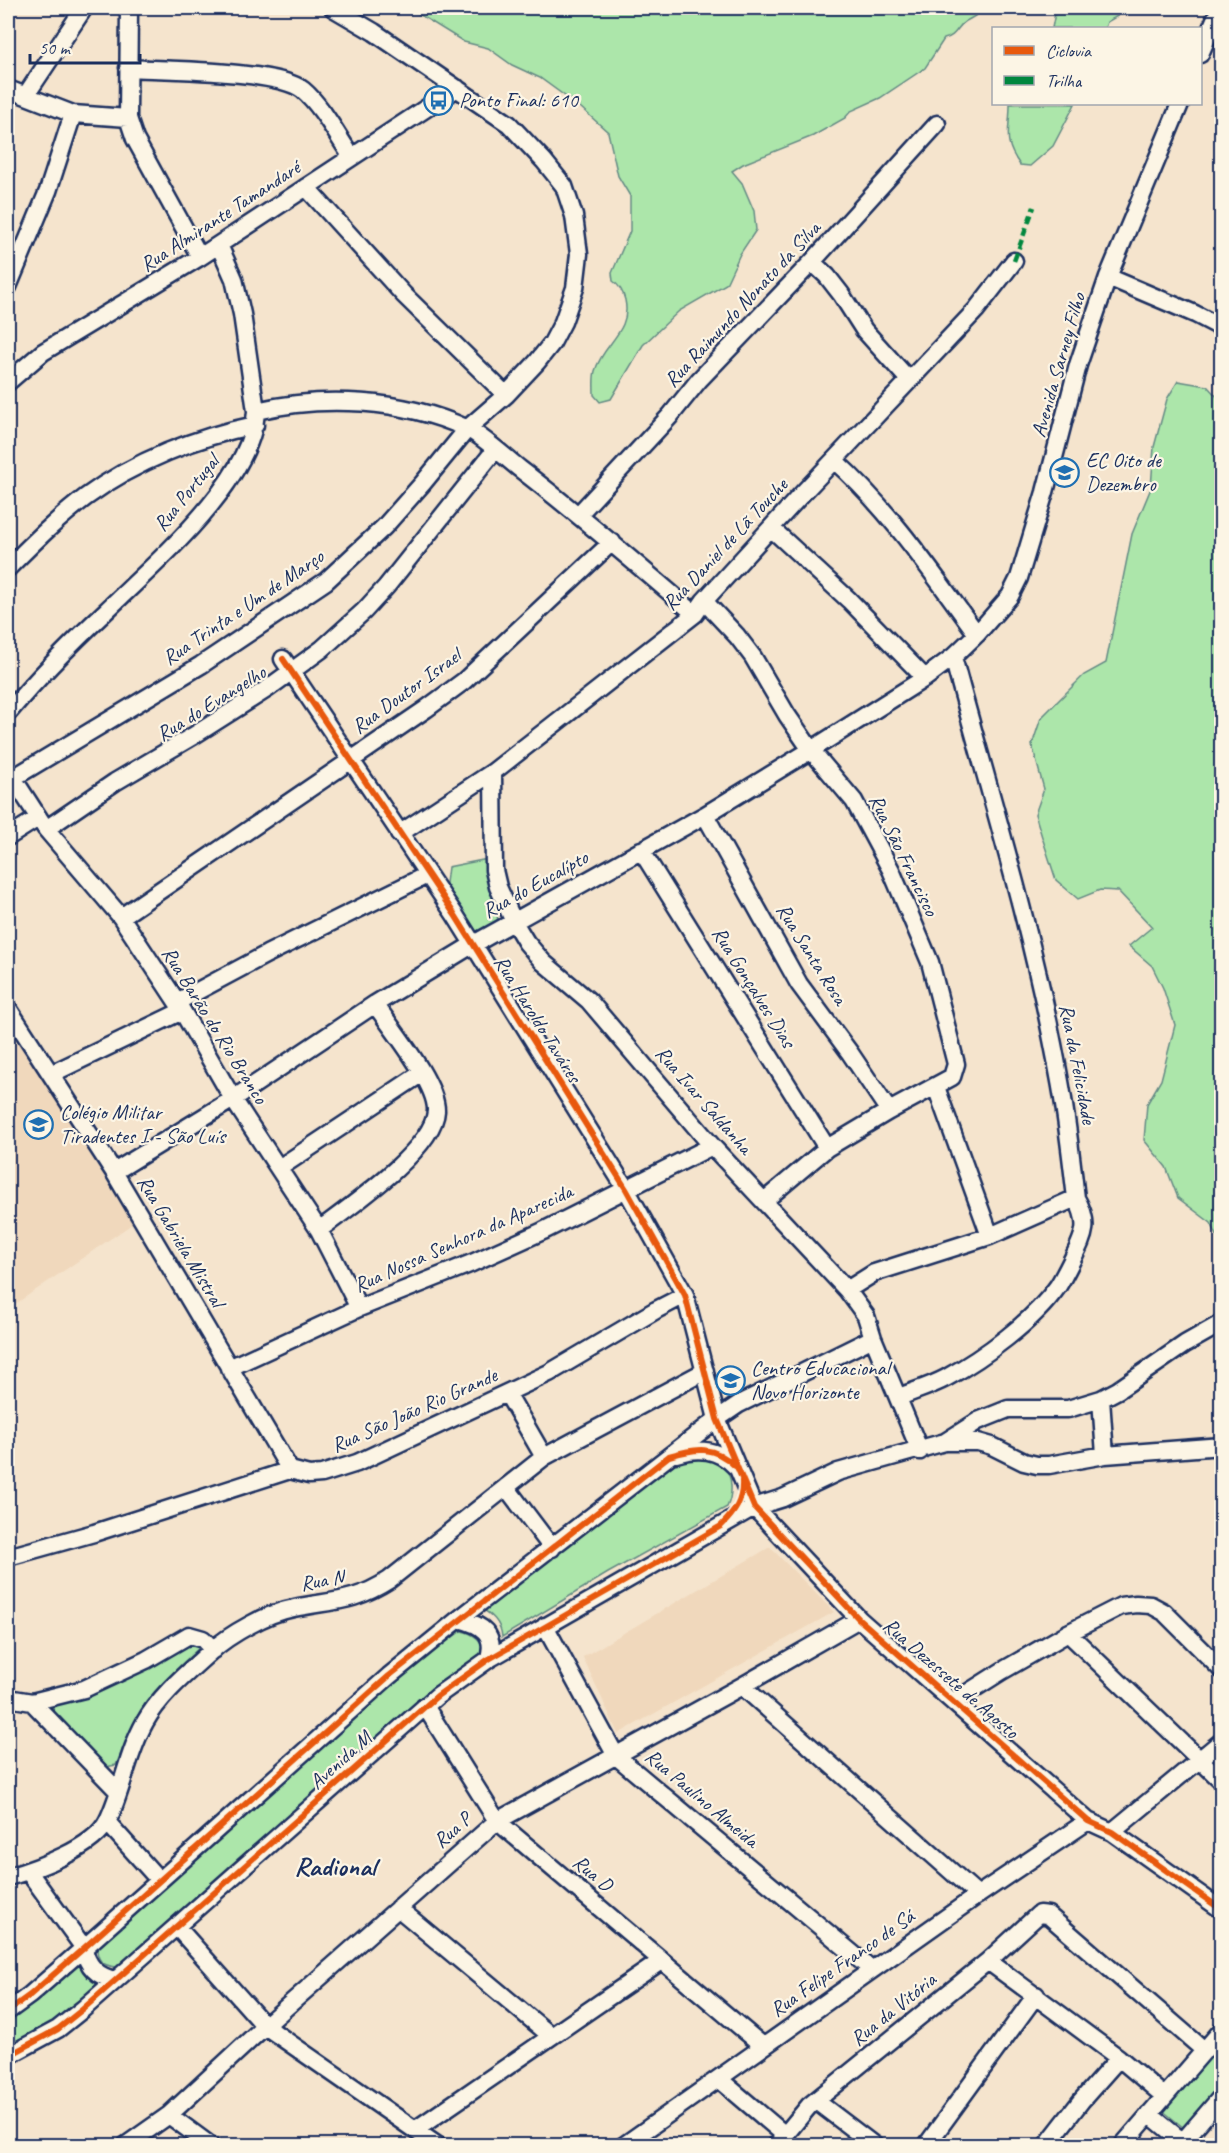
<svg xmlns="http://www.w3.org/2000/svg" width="1229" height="2153" viewBox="0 0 1229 2153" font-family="Caveat,sans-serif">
  <rect width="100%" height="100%" fill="#f5e4cd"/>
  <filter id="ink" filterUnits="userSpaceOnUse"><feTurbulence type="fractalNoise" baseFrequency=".0167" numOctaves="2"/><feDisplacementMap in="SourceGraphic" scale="12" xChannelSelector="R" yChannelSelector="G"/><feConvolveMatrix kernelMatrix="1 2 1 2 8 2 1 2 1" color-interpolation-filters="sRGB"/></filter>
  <g filter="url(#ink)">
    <!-- built -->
    <path fill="#f0d8bc" d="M8,1026L135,1222L8,1309Z
      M770,1547L834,1612L618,1734L583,1657Z"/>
    <!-- green -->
    <path fill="#ace6aa" stroke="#648a84" stroke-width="1.5" d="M409,8H982V10C977,16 973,17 966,21C956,27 957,36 944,39L925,68L880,98L851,111L845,118L813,136L743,164L732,171L742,183L754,211L756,230L740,254L726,284L679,311L643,345L611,399L600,402L594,395C594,387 593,378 595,371C603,343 632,332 625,300C623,291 620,286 613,281L612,273L630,231V196L618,176L608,132L580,107L540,78L512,65L488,48L464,42Z
      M1056,8H1131L1107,22L1105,28H1052Z
      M1010,104H1075L1053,146L1030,166L1020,165C1002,140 1010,132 1010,104Z
      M1178,381L1207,386L1221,401V1244L1211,1223L1178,1198L1166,1167L1144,1140L1147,1104L1161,1080L1175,1025L1163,988L1152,966L1129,946L1152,927L1118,891L1100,890L1078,899L1056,880L1042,837L1035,814L1044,789L1032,745L1041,718L1084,675L1106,663L1132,534L1151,488L1154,447L1167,399Z
      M488,859L498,921L472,936L445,891L448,867Z
      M696,1453C703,1456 717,1459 723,1465C733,1476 733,1494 727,1507L608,1573L502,1637C501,1622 491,1614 479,1607L680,1460Z
      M461,1631C474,1633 482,1640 485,1653L418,1700L120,1967C107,1967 98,1964 97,1950L99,1945L401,1676Z
      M188,1639L201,1646C182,1664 162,1681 146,1702C133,1721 125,1744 116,1765L105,1767L48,1705L99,1691L128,1677Z
      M81,1963L87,1974L103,1983L55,2024L8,2050V2020L32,2005Z
      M1221,2041V2085L1184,2128L1162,2110Z"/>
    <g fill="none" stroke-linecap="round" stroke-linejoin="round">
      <defs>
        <path id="minor" d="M129,8L128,118L135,139L200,257
          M1200,54L1220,8
          M128,68C164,70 279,70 303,90C322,106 338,137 352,157
          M8,89L73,114L128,118
          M26,95L84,8
          M306,187L404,295L506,395
          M812,262L827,276L841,294L864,330L909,380
          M1108,277L1195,314L1222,328
          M8,287L48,191L73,114
          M8,382L43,352L200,257L457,88
          M256,411C323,395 402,399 466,428C480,434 506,458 520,469C580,515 638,565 695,614
          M834,460C890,510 933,574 977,634
          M579,514L670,416L699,380L812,262L937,124
          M771,528L849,600L925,678
          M8,568C33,543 58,518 86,497C135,461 197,437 255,425
          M704,601L737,636L753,657L787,715L811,750L854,801L891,870L930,962L956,1064L952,1077L889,1111L827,1148L764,1201
          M283,659L455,915L626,1189L685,1295L717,1419L754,1507L859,1619L1088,1821L1112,1832L1222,1910
          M8,713C38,677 72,643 106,611C154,564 253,481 256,411L242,314L234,279L219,245
          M493,772L494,870L498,887L514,922L526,942L543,962L589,1001L712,1146L847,1290L866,1316L873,1338L920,1451
          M8,778H13L201,665L326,581L384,527L423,483L468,428L506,395L537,362L552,343L563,322L575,288L579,254L574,216L564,186L544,161L509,124L374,32L333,8
          M13,778L46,829L121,917L177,1002L233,1099L319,1230L359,1308
          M705,815L799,984L850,1053L889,1111
          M46,829L115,782L193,736L267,689L322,649L364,611L386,587L495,450
          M399,834L493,772L695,614L704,601L800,496L976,310L1014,261
          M8,837L38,818
          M641,850L827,1148
          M121,917L426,709L464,681L612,542
          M177,1002L267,954L427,875
          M8,1008L114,1172L290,1470
          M51,1074L182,1011
          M936,1087L990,1236
          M279,1168L422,1073
          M114,1172L233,1099L375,1004L472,945L705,815L811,750L925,678L953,657L977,634L1010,596L1019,578L1045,492L1078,365L1108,277L1180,104
          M319,1230C348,1208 434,1149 436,1111C437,1083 391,1028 375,1004
          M847,1290L874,1273L990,1236L1076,1198
          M229,1368L359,1308L472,1263L543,1231L712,1146
          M507,1393L544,1457
          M899,1397C914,1391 931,1386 946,1378C983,1358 1034,1321 1058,1286C1063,1278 1067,1270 1071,1262C1084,1236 1091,1225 1076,1198C1071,1157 1067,1117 1059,1076C1034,936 990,795 953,657
          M1101,1399L1105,1455
          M945,1442H978L992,1446L1024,1462L1037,1465H1049L1105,1455L1222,1446
          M676,1454C699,1447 718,1449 735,1466
          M506,1487L552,1548
          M8,1557L94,1533L290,1470L309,1475L322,1474L357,1463L549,1373L656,1310L685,1295
          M459,1619C482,1625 496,1633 489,1659
          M545,1626L616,1756L871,1969
          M1068,1633L1222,1781
          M742,1686L978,1895
          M8,1698L32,1702L84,1689L146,1660L189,1635L203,1639L213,1650
          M32,1702L118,1791
          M953,1702L1002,1671L1068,1633L1121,1606L1136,1604L1151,1605L1164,1612L1222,1670
          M425,1706L497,1821L763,2046
          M107,1822L159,1880
          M1112,1832L1222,1741
          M28,1871L84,1948C87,1967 98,1977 116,1980
          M8,1877C36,1869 95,1848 108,1820C123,1788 128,1752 145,1722C160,1695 187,1673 210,1652C230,1634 267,1613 294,1608C333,1600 353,1603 389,1580L544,1457L705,1371
          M398,1908L550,2035
          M177,1927L265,2026L438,2146
          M988,1961L1119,2058L1164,2096
          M8,2011L30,1995L84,1948L389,1676L459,1619L717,1419L739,1404L873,1338
          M8,2056L58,2029L83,2009L437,1696L489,1659L754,1507L783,1498L838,1472L945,1442L978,1421L1008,1409H1068L1101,1399L1118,1390L1185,1344L1222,1323
          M719,2079L785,2135
          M816,2101L875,2146
          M1149,2114L1183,2142
          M169,2115L211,2146
          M415,2130L661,1961
          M125,2146L169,2115L265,2026L497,1821L742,1686L859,1619
          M623,2146L978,1895L1088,1821
          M776,2146L809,2106L988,1961L1039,1914L1048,1915L1204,2050
          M926,2146L1036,1995
          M1046,2146L1081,2101L1119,2058
          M1122,2146L1222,2030
          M1179,2146L1222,2096"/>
      </defs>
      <!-- minor casing -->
      <use href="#minor" stroke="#1b2f5e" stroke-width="21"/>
      <!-- minor -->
      <use href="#minor" stroke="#fcf5e5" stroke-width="16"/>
      <!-- quiet -->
      <path stroke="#00873e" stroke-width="4.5" stroke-dasharray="9 4.5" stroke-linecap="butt" d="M1014,261L1034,207"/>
      <defs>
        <path id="cycleway" d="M283,659L455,915L626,1189L685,1295L717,1419L754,1507L859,1619L1088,1821L1112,1832L1222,1910
          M8,2011L30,1995L84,1948L389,1676L669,1456C696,1448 714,1445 735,1466
          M8,2056L58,2029L83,2009L437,1696L489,1659L721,1526C735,1512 743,1501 742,1481"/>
      </defs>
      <!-- cycleway casing -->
      <use href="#cycleway" stroke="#fcf5e5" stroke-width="10"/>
      <!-- cycleway -->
      <use href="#cycleway" stroke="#e8590c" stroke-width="6"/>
    </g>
  </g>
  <!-- icons -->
  <defs>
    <symbol id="bus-ring" viewBox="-11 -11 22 22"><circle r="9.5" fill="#fcf5e5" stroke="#1f6fb2" stroke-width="1.5"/><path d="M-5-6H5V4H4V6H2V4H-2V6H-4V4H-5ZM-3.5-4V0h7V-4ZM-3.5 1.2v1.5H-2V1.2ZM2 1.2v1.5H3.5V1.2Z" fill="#1f6fb2"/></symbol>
    <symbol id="school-ring" viewBox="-11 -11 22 22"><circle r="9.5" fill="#fcf5e5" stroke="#1f6fb2" stroke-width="1.5"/><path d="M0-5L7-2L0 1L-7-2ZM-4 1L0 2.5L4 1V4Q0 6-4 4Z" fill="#1f6fb2"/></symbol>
  </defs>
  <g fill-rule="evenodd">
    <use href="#bus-ring" x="422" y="84" width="33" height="33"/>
    <use href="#school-ring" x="1048" y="456" width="33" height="33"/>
    <use href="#school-ring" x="22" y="1108" width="33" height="33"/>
    <use href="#school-ring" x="714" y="1364" width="33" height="33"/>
  </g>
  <g text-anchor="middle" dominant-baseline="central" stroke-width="4.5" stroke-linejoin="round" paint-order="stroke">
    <!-- poi labels -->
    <g font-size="21" fill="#1b2f5e" stroke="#fcf5e5" text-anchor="start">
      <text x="459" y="100">Ponto Final: 610</text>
      <text x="1086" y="460">EC Oito de<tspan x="1086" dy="24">Dezembro</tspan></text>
      <text x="60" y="1112">Colégio Militar<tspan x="60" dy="24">Tiradentes I - São Luís</tspan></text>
      <text x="751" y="1368">Centro Educacional<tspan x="751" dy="24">Novo Horizonte</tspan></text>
    </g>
    <!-- street labels -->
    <g font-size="21" fill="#1b2f5e" stroke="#fcf5e5">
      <text transform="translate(220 216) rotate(-33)">Rua Almirante Tamandaré</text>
      <text transform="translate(742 304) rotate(-47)">Rua Raimundo Nonato da Silva</text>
      <text transform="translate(1058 365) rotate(-74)">Avenida Sarney Filho</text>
      <text transform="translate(186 493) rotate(-51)">Rua Portugal</text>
      <text transform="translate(725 544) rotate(-47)">Rua Daniel de Lã Touche</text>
      <text transform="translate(243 607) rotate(-34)">Rua Trinta e Um de Março</text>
      <text transform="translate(406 691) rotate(-36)">Rua Doutor Israel</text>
      <text transform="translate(211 703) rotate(-32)">Rua do Evangelho</text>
      <text transform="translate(904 855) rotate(64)">Rua São Francisco</text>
      <text transform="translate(535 884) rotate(-29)">Rua do Eucalípto</text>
      <text transform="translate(812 954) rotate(58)">Rua Santa Rosa</text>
      <text transform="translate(754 987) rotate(58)">Rua Gonçalves Dias</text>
      <text transform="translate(538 1019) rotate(58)">Rua Haroldo Taváres</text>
      <text transform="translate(215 1025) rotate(58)">Rua Barão do Rio Branco</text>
      <text transform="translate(1078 1064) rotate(79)">Rua da Felicidade</text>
      <text transform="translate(704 1100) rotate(49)">Rua Ivar Saldanha</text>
      <text transform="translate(463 1238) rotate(-24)">Rua Nossa Senhora da Aparecida</text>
      <text transform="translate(181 1241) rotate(59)">Rua Gabriela Mistral</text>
      <text transform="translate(414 1410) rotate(-24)">Rua São João Rio Grande</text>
      <text transform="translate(322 1580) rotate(-10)">Rua N</text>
      <text transform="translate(951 1678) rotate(41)">Rua Dezessete de Agosto</text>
      <text transform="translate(340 1760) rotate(-42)">Avenida M</text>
      <text transform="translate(702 1798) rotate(40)">Rua Paulino Almeida</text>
      <text transform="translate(452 1830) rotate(-41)">Rua P</text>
      <text transform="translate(593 1873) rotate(40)">Rua D</text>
      <text transform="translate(842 1963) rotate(-35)">Rua Felipe Franco de Sá</text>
      <text transform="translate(893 2009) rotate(-39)">Rua da Vitória</text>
    </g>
    <!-- district labels -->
    <g font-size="27" font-weight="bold" fill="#1b2f5e" stroke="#fcf5e5">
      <text x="335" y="1866">Radional</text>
    </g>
  </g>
  <!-- margin -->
  <rect width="1229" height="2153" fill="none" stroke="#fcf5e5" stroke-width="30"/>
  <rect x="15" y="15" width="1199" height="2123" fill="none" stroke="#1b2f5e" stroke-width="2" filter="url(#ink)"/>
  <!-- legend -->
  <rect x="992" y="27" width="210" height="78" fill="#fcf5e5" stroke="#a2a6af" stroke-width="1.5"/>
  <rect x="1004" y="46" width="30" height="9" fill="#e8590c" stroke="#a2a6af" stroke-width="1.5"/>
  <text x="1046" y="57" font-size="18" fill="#1b2f5e">Ciclovia</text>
  <rect x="1004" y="76" width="30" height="9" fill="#00873e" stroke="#a2a6af" stroke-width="1.5"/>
  <text x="1046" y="87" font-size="18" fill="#1b2f5e">Trilha</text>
  <!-- scale -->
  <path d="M30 54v9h110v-9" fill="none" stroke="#1b2f5e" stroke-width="3"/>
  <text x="39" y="54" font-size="18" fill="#1b2f5e" stroke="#fcf5e5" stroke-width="4.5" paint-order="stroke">50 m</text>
</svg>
